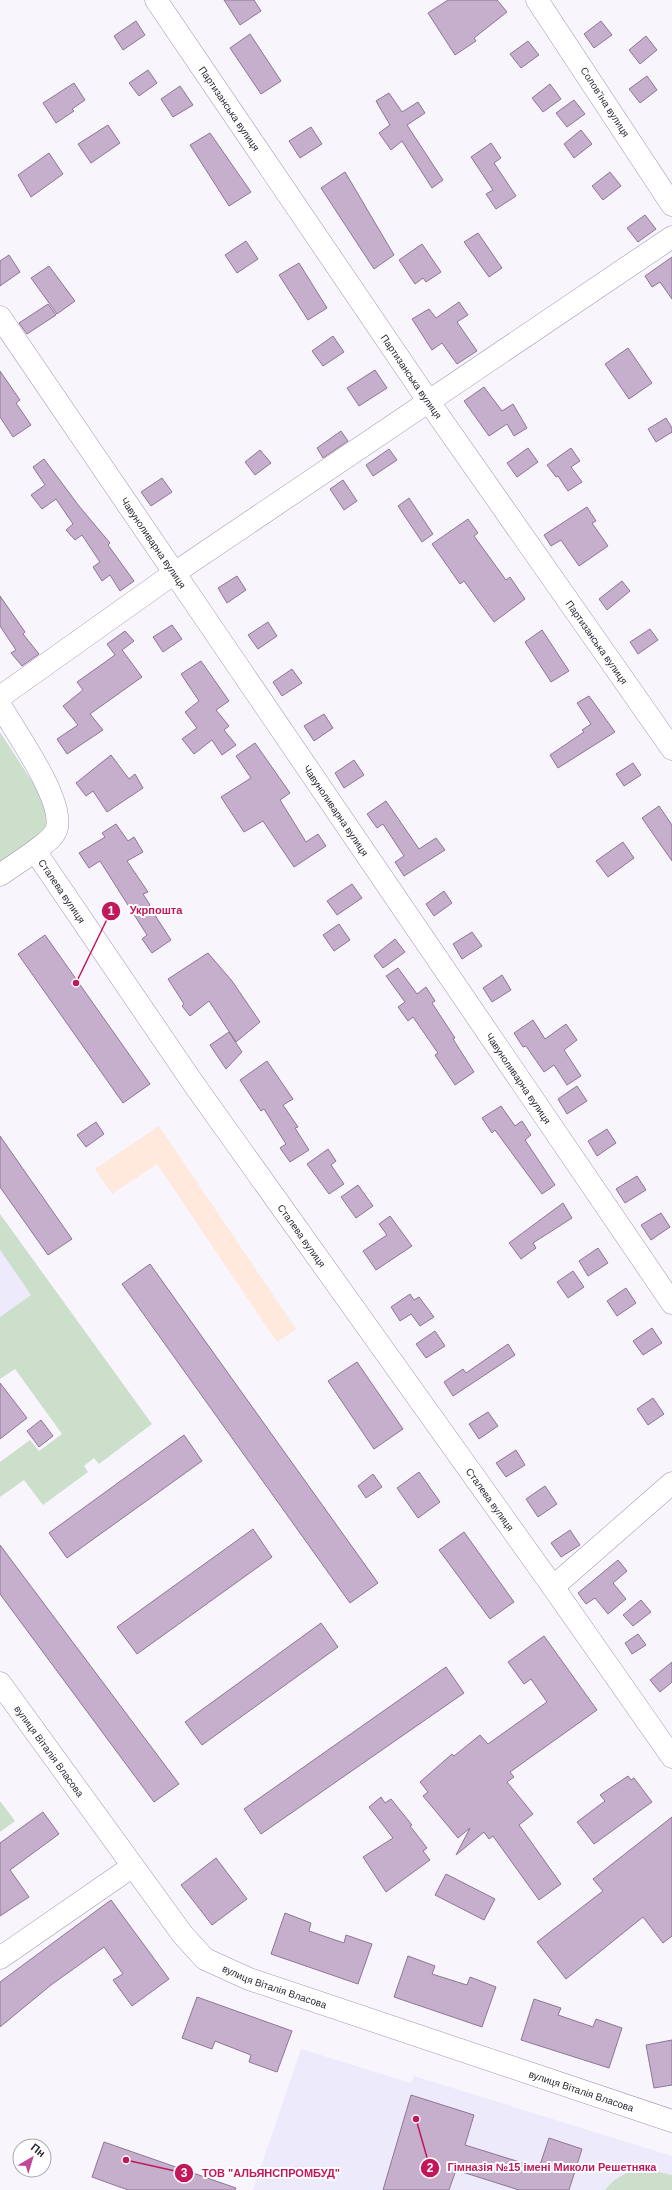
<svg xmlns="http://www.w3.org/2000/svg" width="672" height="2190" viewBox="0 0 672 2190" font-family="Arial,sans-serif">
  <rect width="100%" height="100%" fill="#f8f5fc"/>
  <!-- industrial -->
  <path fill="#ffe8dc" d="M159,1126L296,1329L277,1342L157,1164L112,1194L95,1169Z"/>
  <!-- education -->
  <path fill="#edeafc" d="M0,1250L31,1295L0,1317Z
    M301,2049L411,2083L414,2076L672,2156V2190H253Z"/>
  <!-- green -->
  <path fill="#ccdfcb" d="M0,732L46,803L50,826L0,866Z
    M0,1214L152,1424L99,1464L94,1458L84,1466L88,1472L43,1505L24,1480L0,1497V1462L30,1440L39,1451L62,1434L15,1369L0,1379V1317L31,1295L0,1250Z
    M0,1801L15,1821L0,1832Z
    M645,2169L672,2175V2190H605C616,2176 628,2171 645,2169Z"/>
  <!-- building -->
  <path fill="#c6aecd" stroke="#8d7794" d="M224,0H254L261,11L240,25Z
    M448,0H497L507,12L474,38L476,41L455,55L428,13Z
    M136,21L145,35L123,50L114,36Z
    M601,21L612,35L594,48L584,34Z
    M250,34L281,81L261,94L230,48Z
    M646,36L657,50L640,64L629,50Z
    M528,41L539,55L521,68L510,54Z
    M148,70L157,83L139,96L129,83Z
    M647,76L657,90L640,103L629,89Z
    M74,83L85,100L72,109L74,111L56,123L43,103Z
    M550,84L561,99L543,112L532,98Z
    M180,86L193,105L173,117L161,99Z
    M389,93L402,112L418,102L425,113L407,125L443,180L432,188L402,141L391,150L379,133L390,125L376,101Z
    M574,100L585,114L567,127L556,113Z
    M108,125L120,143L91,163L78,144Z
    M311,127L322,144L300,158L289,141Z
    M581,130L592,144L574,158L564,144Z
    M210,133L251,192L229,206L190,145Z
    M491,143L501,158L494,163L516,196L496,209L486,194L493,190L471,157Z
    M49,153L63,174L31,197L18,175Z
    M345,172L394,255L374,269L321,188Z
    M610,172L621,186L603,200L592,186Z
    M645,215L656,229L638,242L627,228Z
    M478,233L502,268L489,277L464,242Z
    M246,241L258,259L237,273L225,255Z
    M422,244L441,272L426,282L423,278L415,284L399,260Z
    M9,255L20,272L0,286V261Z
    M672,257V299L660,282L652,287L645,276Z
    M299,263L327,308L308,320L279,275Z
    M49,266L75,301L57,314L31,278Z
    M459,302L468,315L457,322L477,351L457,364L442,343L432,350L412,319L429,309L436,318Z
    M48,304L56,315L27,334L19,323Z
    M333,336L344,352L323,366L312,351Z
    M628,348L652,383L629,399L605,364Z
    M375,370L387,388L359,406L347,388Z
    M0,371L20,400L16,403L31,425L13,437L0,417Z
    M484,387L502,411L513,404L527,428L514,436L507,424L489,436L464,401Z
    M666,418L672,428V432L656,442L648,429Z
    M341,431L348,441L323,458L317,448Z
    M528,448L538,462L517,477L507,463Z
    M571,448L580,461L571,467L582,482L568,491L558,476L556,477L547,465Z
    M389,449L397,460L373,476L366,465Z
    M260,450L271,463L255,475L245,462Z
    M44,459L79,506L110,543L108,545L134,581L120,591L110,575L102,581L93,567L100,562L82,535L75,540L66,530L73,524L56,499L42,509L31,495L45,485L33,467Z
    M162,478L172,492L151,506L141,492Z
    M343,480L357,501L344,510L330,489Z
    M409,498L433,534L422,542L398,506Z
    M587,507L596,521L592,523L608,546L579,566L561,540L551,546L544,535Z
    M468,519L478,533L474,536L506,580L510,577L525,599L494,622L464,581L460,584L432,544Z
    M237,576L246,590L227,603L218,588Z
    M622,581L630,591L607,610L599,599Z
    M0,596L25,632L23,634L39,654L22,666L11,653L16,650L0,626Z
    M268,622L277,636L258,649L248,635Z
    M172,625L182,639L163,652L153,637Z
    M650,629L658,640L638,654L630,642Z
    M542,630L569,671L551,682L525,642Z
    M125,631L134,641L122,650L142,677L90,714L103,730L67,754L57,739L78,725L63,706L83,690L77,682L115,655L107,644Z
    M201,661L229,701L216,710L229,726L224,730L236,745L222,755L212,740L194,754L182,739L197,728L185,712L199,701L181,674Z
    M292,669L302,683L282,696L273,682Z
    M589,696L615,732L558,768L550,755L584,732L582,730L591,724L577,703Z
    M324,714L333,728L314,741L304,726Z
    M255,743L290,793L280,800L306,842L318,834L326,846L294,867L263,821L244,832L221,797L251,778L236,756Z
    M111,755L129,779L135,774L143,788L107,812L93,791L86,796L76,783Z
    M354,760L364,775L344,788L335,773Z
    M633,763L641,775L624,786L616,774Z
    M386,801L419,849L436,838L445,850L404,876L395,862L404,856L383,824L377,828L367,814Z
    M659,806L672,825V861L642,818Z
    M116,824L128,841L134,837L143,852L127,861L148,892L143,894L150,905L149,906L171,940L152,953L142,939L147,935L100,861L89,868L79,853L105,837L102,833Z
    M623,842L634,858L608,877L596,861Z
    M352,884L362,898L337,915L327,901Z
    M444,891L452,903L434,916L426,904Z
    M339,924L350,940L334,951L323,935Z
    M472,932L482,946L462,959L453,944Z
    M45,935L150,1084L123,1103L18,954Z
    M395,939L405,952L383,968L374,956Z
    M208,953L232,981L260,1022L236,1042L209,1001L190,1016L182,1006L184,1004L168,979Z
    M398,968L417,994L426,987L435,1001L432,1003L455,1038L453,1039L474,1072L455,1085L435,1055L438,1053L413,1017L408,1021L398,1007L405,1002L386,976Z
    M502,975L511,990L492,1002L483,988Z
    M533,1020L545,1039L566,1024L577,1040L564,1050L581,1076L567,1085L554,1065L544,1072L526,1046L523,1047L514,1033Z
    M229,1032L242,1052L226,1069L210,1045Z
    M267,1061L293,1099L283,1105L298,1127L295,1128L309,1150L290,1162L280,1148L286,1144L264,1109L261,1111L240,1080Z
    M577,1086L587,1101L567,1114L558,1099Z
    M501,1106L515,1126L522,1121L531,1135L525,1140L555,1185L542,1194L495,1130L492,1133L482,1118Z
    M96,1122L104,1134L86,1147L77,1135Z
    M607,1129L616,1143L597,1156L588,1141Z
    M0,1136L72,1239L48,1255L0,1187Z
    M328,1149L336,1161L331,1165L344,1184L329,1194L307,1164Z
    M637,1176L646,1190L625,1203L616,1189Z
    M358,1185L373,1206L356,1218L341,1197Z
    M563,1203L572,1218L533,1243L536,1248L521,1259L509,1243Z
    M661,1213L670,1227L651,1240L641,1225Z
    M390,1216L412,1246L376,1270L363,1251L387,1235L379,1224Z
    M598,1248L608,1263L588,1276L579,1261Z
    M150,1264L378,1583L350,1603L122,1284Z
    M573,1271L584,1287L568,1298L557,1282Z
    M626,1288L636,1303L617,1316L607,1301Z
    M410,1294L414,1300L419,1297L434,1317L420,1326L411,1314L400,1321L391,1307Z
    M652,1328L662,1343L643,1355L633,1341Z
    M435,1331L445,1346L426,1358L416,1344Z
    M508,1344L515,1355L453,1396L444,1382L463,1369L466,1373Z
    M357,1362L403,1429L374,1449L328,1381Z
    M0,1383L27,1418L0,1439Z
    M653,1398L664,1414L648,1425L637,1409Z
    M488,1412L498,1426L479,1439L469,1424Z
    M41,1420L53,1436L39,1447L27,1431Z
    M184,1435L202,1461L67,1558L49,1533Z
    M516,1450L525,1465L506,1477L496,1463Z
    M419,1472L440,1502L418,1518L397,1488Z
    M373,1474L382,1487L366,1498L358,1486Z
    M545,1486L557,1504L538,1517L526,1499Z
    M253,1529L272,1557L137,1654L117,1627Z
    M570,1530L580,1545L561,1557L551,1543Z
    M464,1532L514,1602L490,1619L439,1550Z
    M0,1545L179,1784L154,1802L0,1594Z
    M618,1560L627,1571L613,1583L626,1599L608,1614L595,1598L586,1604L578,1593Z
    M641,1600L651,1612L633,1626L623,1615Z
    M321,1623L338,1647L202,1745L185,1722Z
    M638,1634L646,1645L632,1654L625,1643Z
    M544,1636L597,1710L510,1772L514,1777L507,1782L533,1814L519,1825L561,1884L539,1900L493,1836L489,1839L484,1832L456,1855L470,1828L458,1838L423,1796L428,1792L420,1782L452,1754L454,1756L480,1735L488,1744L547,1702L531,1679L524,1684L508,1662Z
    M672,1662V1682L660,1692L650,1680Z
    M446,1667L464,1693L261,1834L244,1809Z
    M628,1776L631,1780L634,1778L652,1802L594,1844L577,1822L605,1801L600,1795Z
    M381,1797L385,1803L391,1799L412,1825L410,1826L427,1848L423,1851L430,1860L386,1892L363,1857L393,1838L369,1807Z
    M43,1812L59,1834L10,1870L29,1897L0,1916V1843Z
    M672,1817V1936L663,1943L643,1917L566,1979L537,1942L603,1891L593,1879Z
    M216,1858L247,1899L212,1925L181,1885Z
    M446,1874L495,1899L484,1920L435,1895Z
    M111,1900L169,1979L132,2006L113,1980L123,1974L104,1947L51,1985L0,2027V1982Z
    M285,1913L311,1923L309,1931L344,1943L346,1935L372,1944L358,1984L271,1954Z
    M408,1956L435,1966L432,1974L467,1985L470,1977L496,1987L482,2027L394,1997Z
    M197,1997L292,2031L277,2072L249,2062L251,2055L215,2041L212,2049L182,2038Z
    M534,1999L561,2008L558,2015L593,2027L596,2019L622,2028L609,2068L521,2040Z
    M672,2040V2085L654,2088L646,2045Z
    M411,2095L474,2115L465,2145L539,2168L549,2138L582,2149L569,2190H519L456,2170L449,2190H383Z
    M104,2142L236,2188L235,2190H128L92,2177Z"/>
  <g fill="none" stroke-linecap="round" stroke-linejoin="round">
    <defs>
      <g id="minor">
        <path id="s1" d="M156,0L429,402L672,749"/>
        <path d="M537,0L672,205"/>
        <path id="s2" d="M0,317L672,1303"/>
        <path d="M0,697L173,574L672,237"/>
        <path id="s3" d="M0,705C15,731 63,798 57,827C55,838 43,844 35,851L193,1083L553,1587L672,1757"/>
        <path d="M0,875L35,851"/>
        <path d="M553,1587L672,1483"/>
        <path id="s4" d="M0,1683L183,1935L205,1959L249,1979L672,2121"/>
        <path d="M0,1958L133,1866"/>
      </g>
    </defs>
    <!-- minor casing -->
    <use href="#minor" stroke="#a394b5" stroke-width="23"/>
    <!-- minor -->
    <use href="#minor" stroke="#fff" stroke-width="22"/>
  </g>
  <g text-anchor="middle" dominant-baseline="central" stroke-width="4" stroke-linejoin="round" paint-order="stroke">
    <!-- street labels -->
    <g font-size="10" fill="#2e2835" stroke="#fff">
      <text transform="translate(605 102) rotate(57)">Соловʼїна вулиця</text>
      <text stroke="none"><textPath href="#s1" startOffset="131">Партизанська вулиця</textPath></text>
      <text stroke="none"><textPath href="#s1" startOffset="455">Партизанська вулиця</textPath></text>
      <text stroke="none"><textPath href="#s2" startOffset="273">Чавуноливарна вулиця</textPath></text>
      <text stroke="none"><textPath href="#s1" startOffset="779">Партизанська вулиця</textPath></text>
      <text stroke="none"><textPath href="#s2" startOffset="597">Чавуноливарна вулиця</textPath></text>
      <text stroke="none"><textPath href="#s3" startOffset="218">Сталева вулиця</textPath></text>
      <text stroke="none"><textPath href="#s2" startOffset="921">Чавуноливарна вулиця</textPath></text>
      <text stroke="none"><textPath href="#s3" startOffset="638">Сталева вулиця</textPath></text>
      <text stroke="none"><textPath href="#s3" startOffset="962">Сталева вулиця</textPath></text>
      <text stroke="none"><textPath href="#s4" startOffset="84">вулиця Віталія Власова</textPath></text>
      <text stroke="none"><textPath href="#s4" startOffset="419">вулиця Віталія Власова</textPath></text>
      <text stroke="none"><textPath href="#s4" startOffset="743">вулиця Віталія Власова</textPath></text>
    </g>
  </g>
  <!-- callouts -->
  <path fill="none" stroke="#c2185b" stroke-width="1.5" d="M76 983L111 911M416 2119L430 2168M126 2160L184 2173"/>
  <g fill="#c2185b" stroke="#fff" stroke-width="1.5">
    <circle cx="76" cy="983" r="4"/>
    <circle cx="416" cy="2119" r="4"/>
    <circle cx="126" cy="2160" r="4"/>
    <circle cx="111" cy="911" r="10"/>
    <circle cx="430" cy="2168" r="10"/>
    <circle cx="184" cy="2173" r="10"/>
  </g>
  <g font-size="12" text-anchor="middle" font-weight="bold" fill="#fff">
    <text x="111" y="915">1</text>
    <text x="430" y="2172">2</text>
    <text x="184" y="2177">3</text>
  </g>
  <g font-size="11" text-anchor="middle" font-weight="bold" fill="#c2185b" stroke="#fff" stroke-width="4" stroke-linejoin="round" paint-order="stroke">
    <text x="156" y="914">Укрпошта</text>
    <text x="552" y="2171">Гімназія №15 імені Миколи Решетняка</text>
    <text x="271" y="2177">ТОВ "АЛЬЯНСПРОМБУД"</text>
  </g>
  <!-- north arrow -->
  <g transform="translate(32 2158) rotate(38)"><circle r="19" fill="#ffffff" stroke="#aba9ae"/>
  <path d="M0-3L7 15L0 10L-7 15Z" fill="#c0479a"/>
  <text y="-6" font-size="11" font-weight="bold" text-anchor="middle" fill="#2e2835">Пн</text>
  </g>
</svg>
